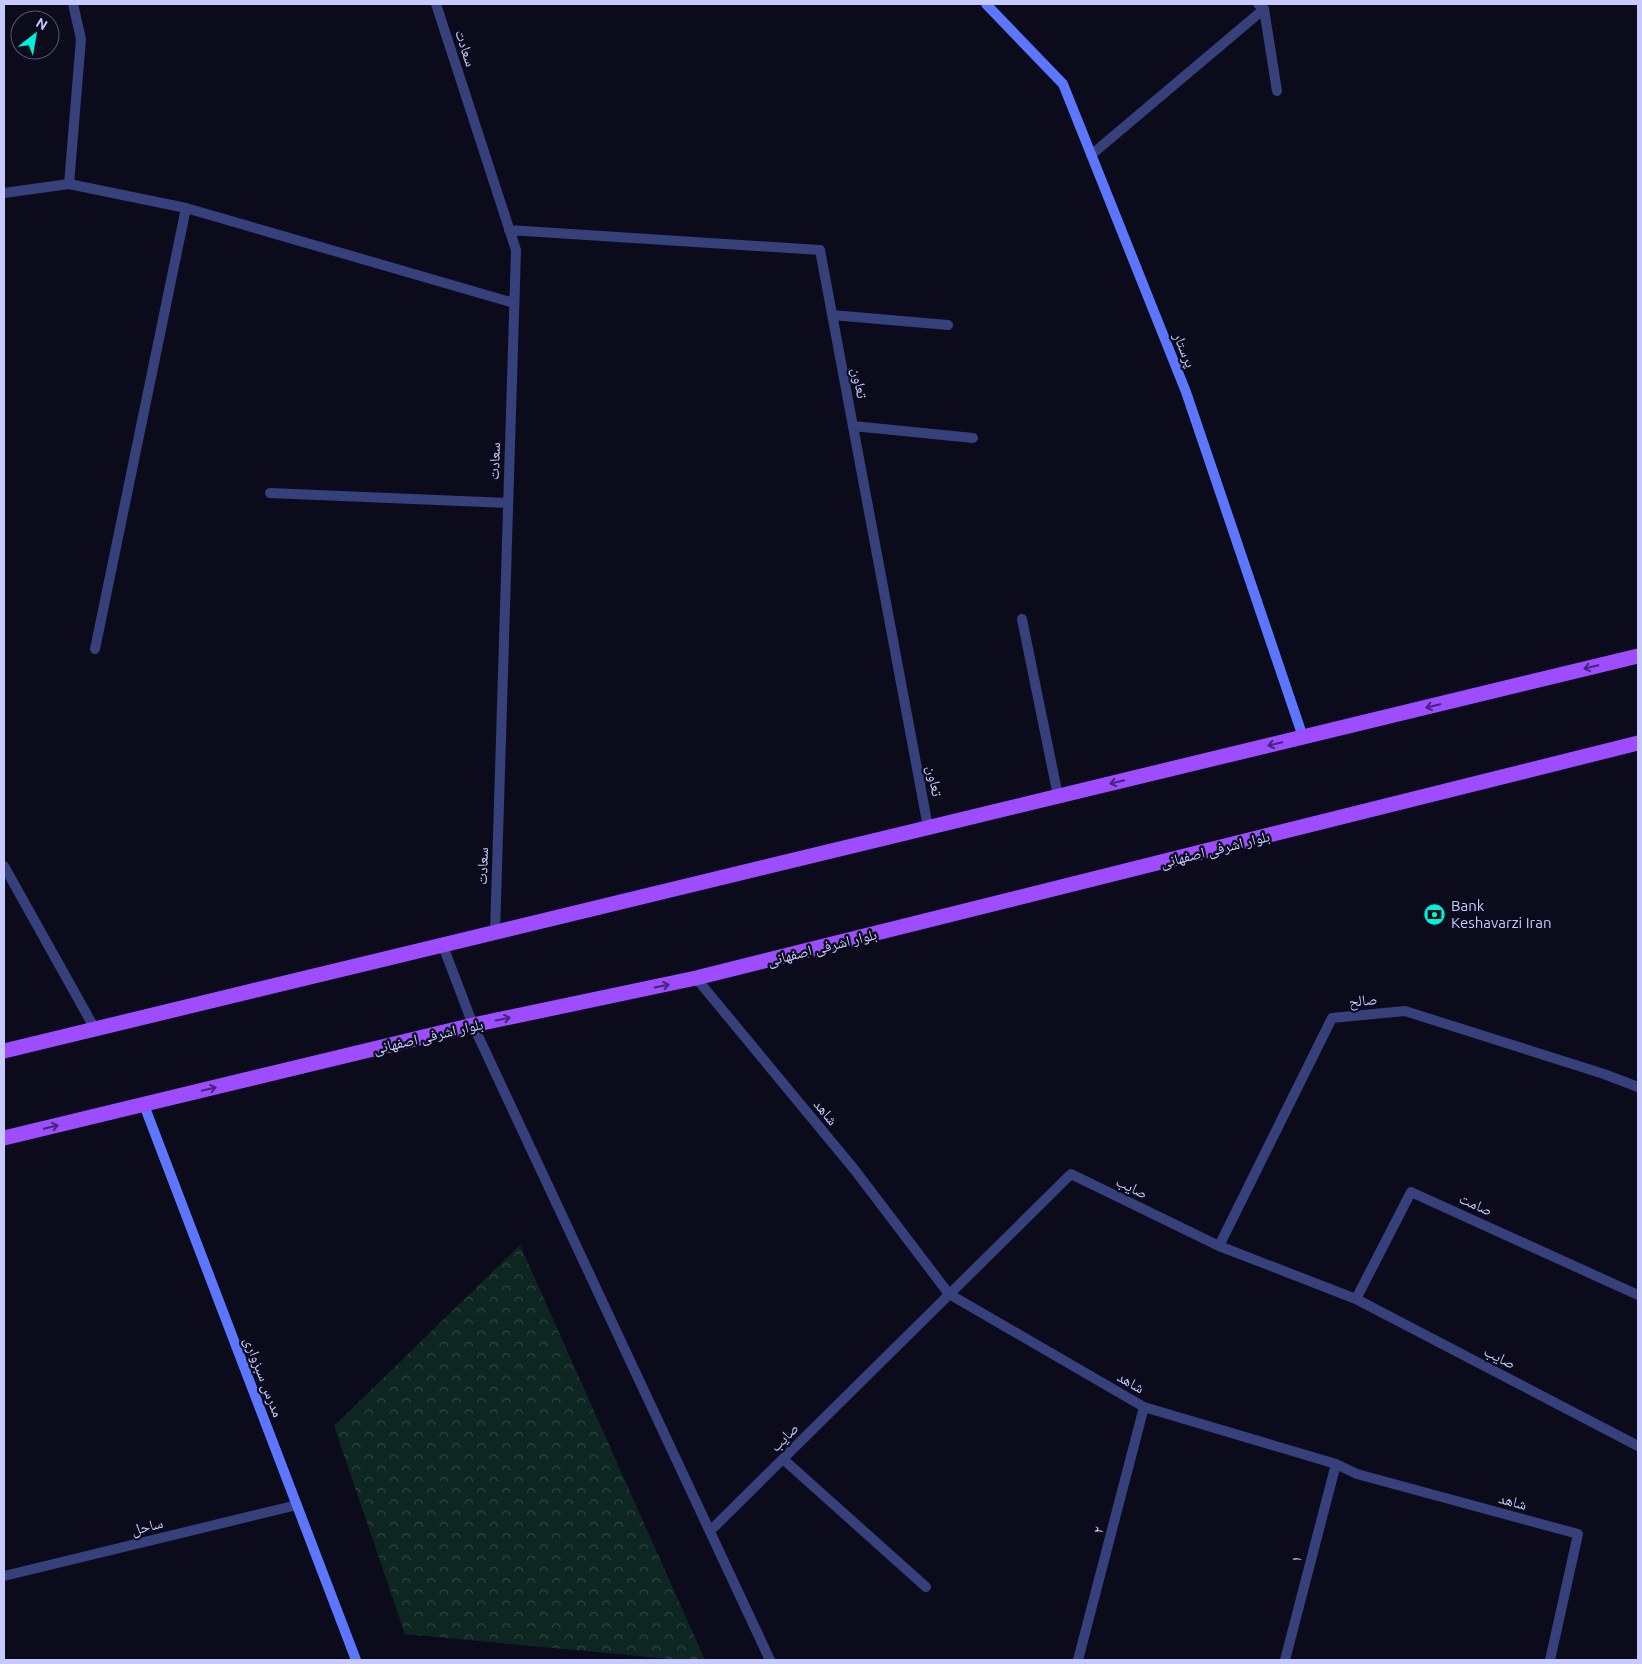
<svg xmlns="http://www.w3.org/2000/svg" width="1642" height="1664" viewBox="0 0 1642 1664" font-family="Ubuntu,'Noto Naskh Arabic',sans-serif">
  <defs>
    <pattern id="park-crowns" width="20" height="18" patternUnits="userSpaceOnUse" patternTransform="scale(1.25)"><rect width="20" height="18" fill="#0e2621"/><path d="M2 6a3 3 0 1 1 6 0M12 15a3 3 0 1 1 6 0" fill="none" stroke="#304442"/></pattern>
  </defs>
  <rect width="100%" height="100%" fill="#0b0b1c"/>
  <!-- park -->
  <path fill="url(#park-crowns)" d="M520,1245L705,1660H681L405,1634L334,1426Z"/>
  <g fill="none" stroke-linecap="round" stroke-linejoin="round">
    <!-- street -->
    <path stroke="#36407b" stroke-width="10" d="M436,4L516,250L495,933
      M1258,4L1264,9L1277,91
      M1091,155L1264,9
      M69,184L81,39L73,4
      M4,193L69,184L186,208L514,303
      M509,230L820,250L928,827
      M832,315L948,325
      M853,426L973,438
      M270,493L508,503
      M1022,619L1058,796
      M95,649L186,208
      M4,866L95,1029
      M443,946L473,1025L770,1660
      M696,978L854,1169L949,1294L1144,1407L1336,1464L1357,1474L1578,1534L1550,1660
      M1219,1246L1332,1018L1405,1011L1604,1074L1638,1087
      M1356,1299L1411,1192L1638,1295
      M783,1459L926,1587
      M710,1531L1071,1174L1219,1246L1356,1299L1638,1446
      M4,1576L297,1505
      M1078,1660L1144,1407
      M1285,1660L1336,1464"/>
    <!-- secondary -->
    <path stroke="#5d76ff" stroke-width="10" d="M986,4L1063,84L1186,392L1303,737
      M144,1105L356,1660"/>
    <!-- primary -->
    <path stroke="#9d4dff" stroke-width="15" d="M4,1051L1638,656
      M4,1138L473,1025L696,978L1638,743"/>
  </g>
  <!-- one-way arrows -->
  <defs><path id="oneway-shaft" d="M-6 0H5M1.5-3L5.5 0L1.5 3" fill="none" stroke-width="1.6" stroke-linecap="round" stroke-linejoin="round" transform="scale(1.25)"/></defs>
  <g stroke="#452577">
    <use href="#oneway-shaft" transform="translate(1591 667) rotate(166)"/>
    <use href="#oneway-shaft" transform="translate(1433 706) rotate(166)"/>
    <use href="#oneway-shaft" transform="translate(1275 744) rotate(166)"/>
    <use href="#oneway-shaft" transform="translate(1117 782) rotate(166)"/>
    <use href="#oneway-shaft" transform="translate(662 986) rotate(-12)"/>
    <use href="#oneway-shaft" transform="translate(503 1019) rotate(-12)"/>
    <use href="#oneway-shaft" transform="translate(209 1089) rotate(-14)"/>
    <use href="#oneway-shaft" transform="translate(51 1127) rotate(-13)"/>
  </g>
  <!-- icons -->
  <defs>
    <symbol id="bank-disc" viewBox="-11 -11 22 22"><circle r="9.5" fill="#00f0de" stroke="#0b0b1c"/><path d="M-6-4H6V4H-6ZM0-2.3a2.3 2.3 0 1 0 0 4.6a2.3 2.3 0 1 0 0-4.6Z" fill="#111"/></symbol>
  </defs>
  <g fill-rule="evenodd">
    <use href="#bank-disc" x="1422" y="902" width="25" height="25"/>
  </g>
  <g text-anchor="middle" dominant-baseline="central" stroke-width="4.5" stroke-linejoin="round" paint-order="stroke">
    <!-- street labels -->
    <g font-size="15" fill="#c6caff" stroke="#0b0b1c">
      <text transform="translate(466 48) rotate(72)">سعادت</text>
      <text transform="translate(1185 350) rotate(68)">پرستار</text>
      <text transform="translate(860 383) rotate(79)">تعاون</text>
      <text transform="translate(494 461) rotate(-88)">سعادت</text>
      <text transform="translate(935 781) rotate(79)">تعاون</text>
      <text transform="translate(1215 849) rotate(-14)">بلوار اشرفی اصفهانی</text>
      <text transform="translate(482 866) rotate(-88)">سعادت</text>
      <text transform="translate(822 947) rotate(-14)">بلوار اشرفی اصفهانی</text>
      <text transform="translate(1363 1000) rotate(-5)">صالح</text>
      <text transform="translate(428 1036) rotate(-13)">بلوار اشرفی اصفهانی</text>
      <text transform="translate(826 1112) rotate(51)">شاهد</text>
      <text transform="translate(1132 1187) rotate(26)">صایب</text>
      <text transform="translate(1476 1204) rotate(24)">صامت</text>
      <text transform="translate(1500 1357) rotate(27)">صایب</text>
      <text transform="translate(264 1377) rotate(69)">مدرس سبزواری</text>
      <text transform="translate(1131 1382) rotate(30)">شاهد</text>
      <text transform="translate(784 1437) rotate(-45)">صایب</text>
      <text transform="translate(1513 1501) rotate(15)">شاهد</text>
      <text transform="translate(147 1526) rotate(-14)">ساحل</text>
      <text transform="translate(1098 1530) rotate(-76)">۲</text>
      <text transform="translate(1296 1559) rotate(-76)">۱</text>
    </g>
    <!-- poi labels -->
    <g font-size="15" fill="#c6caff" stroke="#0b0b1c" text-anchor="start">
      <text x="1451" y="905">Bank<tspan x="1451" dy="17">Keshavarzi Iran</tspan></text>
    </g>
  </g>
  <!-- border -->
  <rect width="1642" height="1664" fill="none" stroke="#c6caff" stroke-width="10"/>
  <!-- north arrow -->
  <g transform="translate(35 35) rotate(31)"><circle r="24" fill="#0b0b1c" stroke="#565777"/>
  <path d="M0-4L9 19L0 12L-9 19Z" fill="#00f0de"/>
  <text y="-8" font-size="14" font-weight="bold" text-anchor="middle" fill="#c6caff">N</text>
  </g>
</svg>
